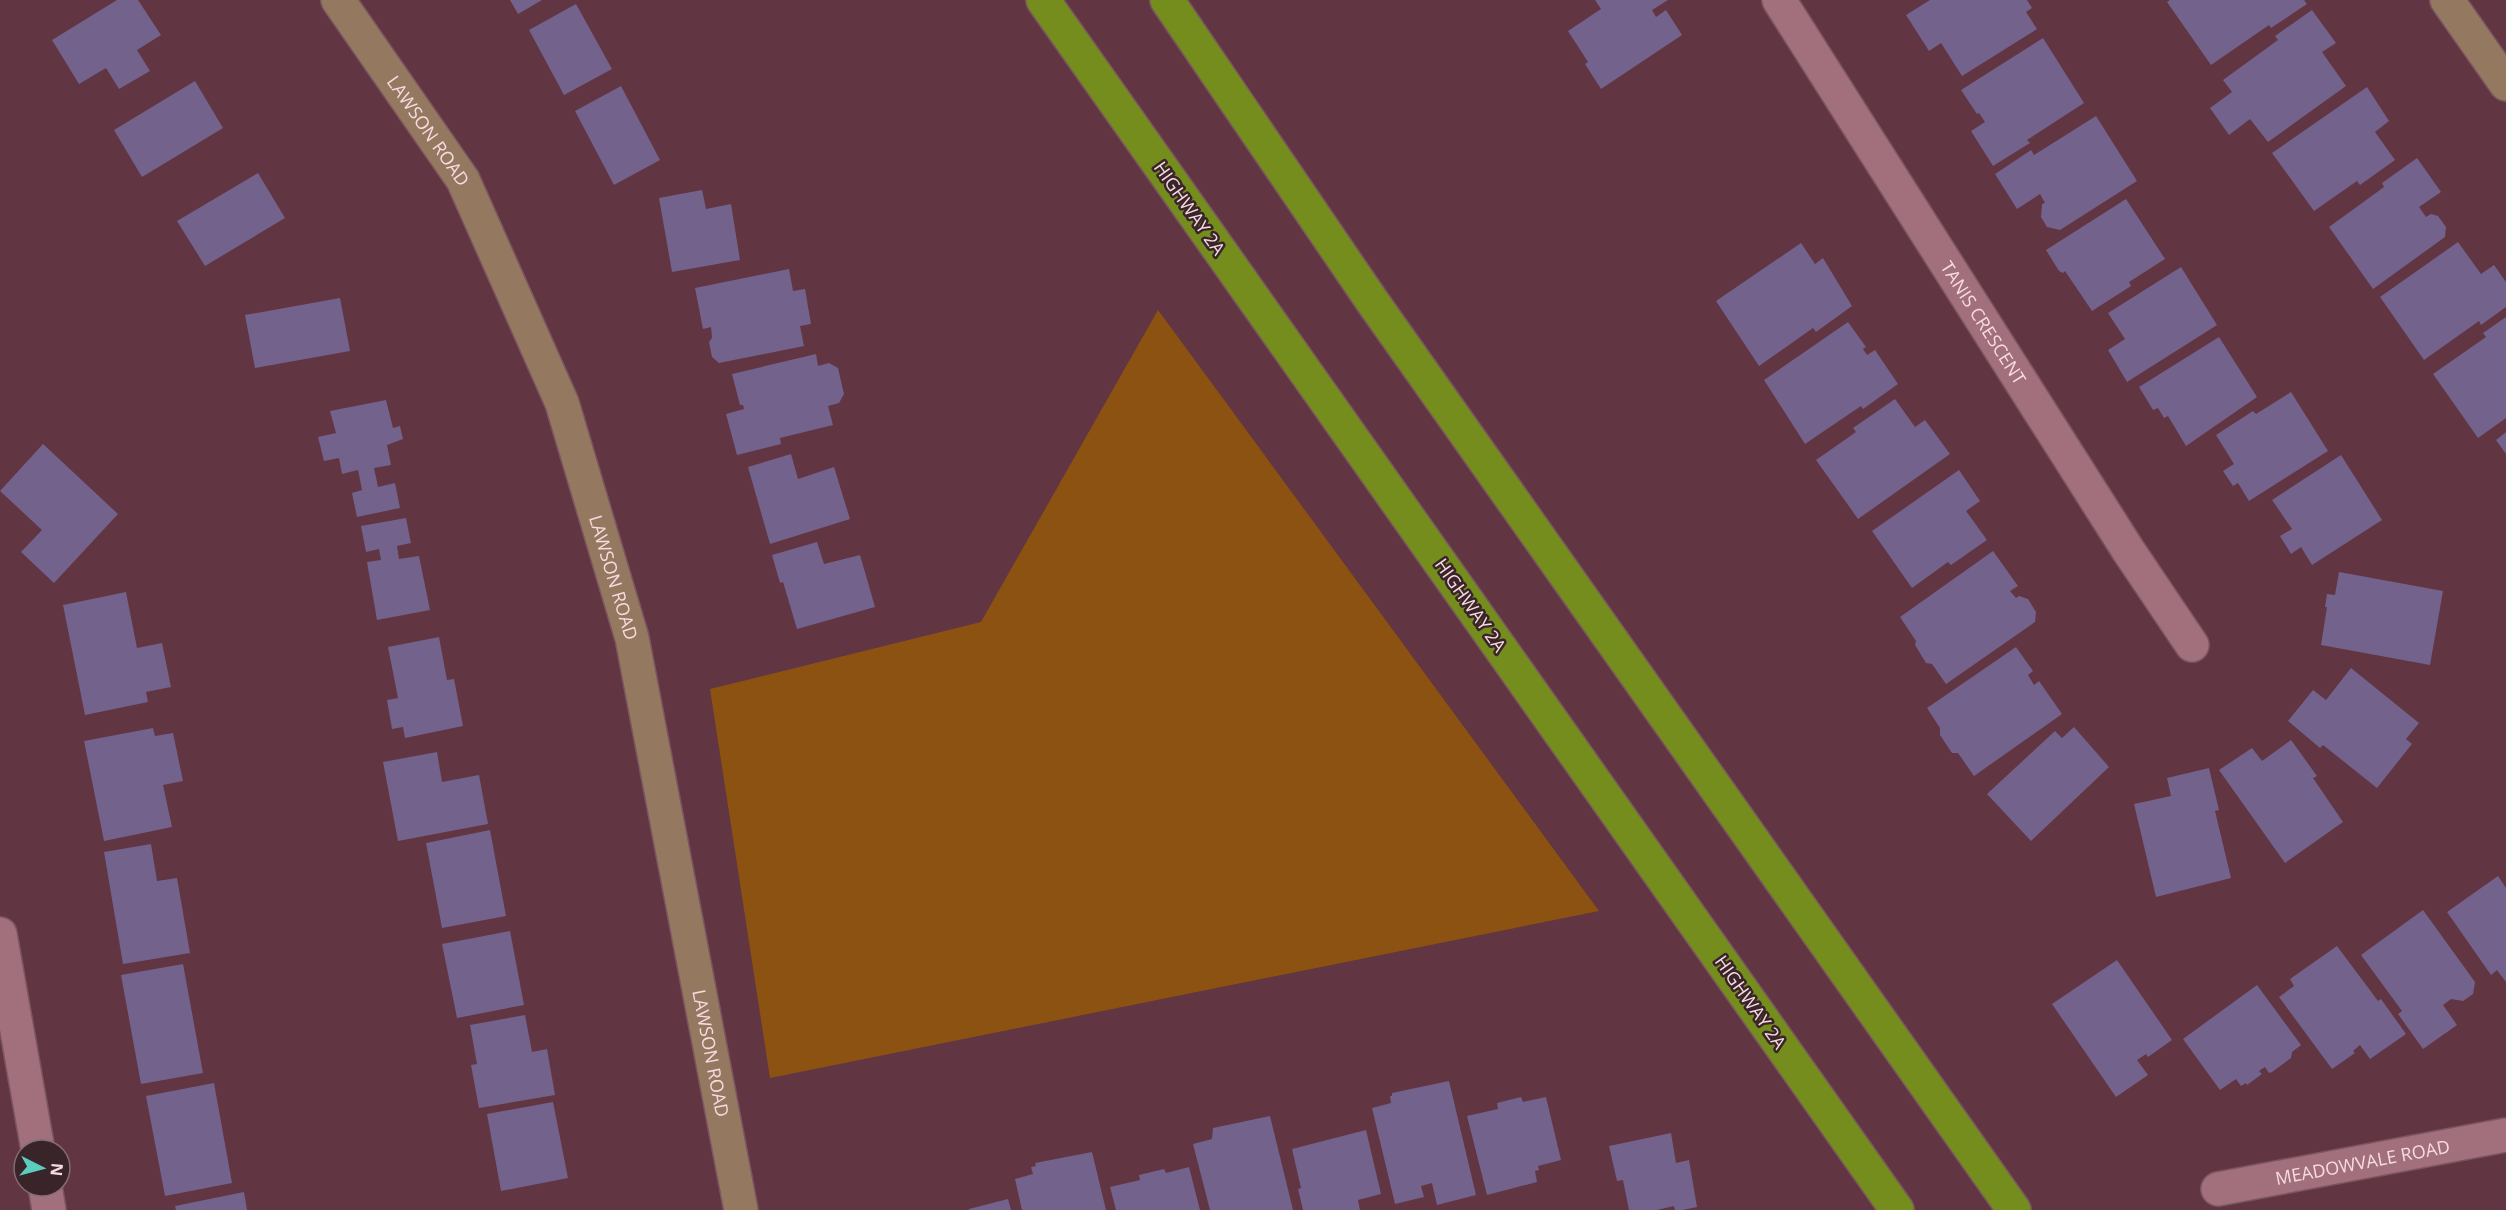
<svg xmlns="http://www.w3.org/2000/svg" width="2506" height="1210" viewBox="0 0 2506 1210" font-family="'Open Sans',sans-serif">
  <rect width="100%" height="100%" fill="#623542"/>
  <!-- green -->
  <path fill="#8c5212" d="M1158,310L1599,911L770,1078L710,689L981,622Z"/>
  <!-- building -->
  <path fill="#73628c" d="M117,0H138L161,35L137,50L150,71L119,89L106,68L79,84L52,40Z
    M510,0H542L518,14Z
    M1595,0H1668L1652,10L1656,17L1666,10L1682,35L1601,89L1585,64L1588,62L1568,31L1601,9Z
    M1930,0H2027L2032,8L2026,12L2037,29L1962,76L1941,43L1929,51L1906,15Z
    M2170,0H2304L2307,4L2271,28L2269,25L2211,65L2167,2Z
    M576,4L612,69L564,95L529,30Z
    M2312,10L2336,43L2322,52L2346,86L2268,142L2250,119L2229,135L2210,108L2232,92L2223,80L2278,40L2275,36Z
    M2043,38L2084,103L2027,140L2030,143L1993,166L1971,131L1985,122L1979,113L1977,114L1961,90Z
    M195,81L223,128L142,177L114,130Z
    M621,86L660,160L614,185L575,111Z
    M2367,87L2389,121L2375,132L2395,160L2360,185L2357,181L2314,211L2272,153Z
    M2096,116L2137,181L2060,230L2047,227L2041,217L2042,204L2045,203L2040,194L2017,209L1995,174L2031,150L2034,155Z
    M2417,158L2441,192L2419,207L2426,217L2431,214L2438,216L2446,227L2445,237L2373,289L2329,227L2384,187L2382,183Z
    M258,173L285,218L205,266L177,221Z
    M702,190L706,209L731,204L740,260L672,272L659,198Z
    M2126,199L2165,259L2129,282L2131,286L2092,311L2065,271L2063,273L2059,271L2046,250Z
    M2458,242L2481,274L2494,265L2506,282V307L2481,325L2479,321L2424,360L2380,297Z
    M1801,243L1815,264L1823,258L1852,306L1816,332L1813,328L1759,366L1716,301Z
    M2181,267L2217,325L2127,382L2108,350L2125,339L2108,313Z
    M789,269L793,291L805,289L811,324L800,326L804,346L719,363L712,357L709,342L712,338L711,327L703,329L695,288Z
    M340,298L350,351L255,368L245,315Z
    M2506,317V418L2478,438L2433,374L2486,337L2483,333Z
    M1848,322L1866,347L1863,349L1867,355L1875,350L1898,384L1863,409L1861,406L1805,444L1764,380Z
    M2219,337L2257,397L2186,446L2168,416L2164,418L2158,408L2153,410L2139,387Z
    M816,354L818,366L829,363L838,368L844,394L839,403L828,406L833,425L780,438L781,444L737,455L726,414L744,409L743,405H740L732,374Z
    M2291,392L2328,451L2249,501L2238,483L2233,486L2223,471L2234,464L2216,435L2253,411L2256,414Z
    M1895,399L1915,427L1925,420L1950,454L1858,519L1816,460L1856,432L1853,428Z
    M386,400L393,428L400,426L403,439L387,445L391,465L374,468L378,487L395,483L400,508L357,517L352,493L362,490L358,470L342,474L339,458L324,461L318,437L336,433L330,411Z
    M2506,432V454L2496,440Z
    M43,444L118,514L54,583L21,552L42,530L0,491Z
    M791,454L798,479L834,467L850,519L770,544L748,467Z
    M2341,455L2382,520L2312,565L2301,547L2291,554L2280,536L2292,529L2272,500Z
    M1959,470L1980,501L1966,511L1987,540L1951,565L1948,562L1912,588L1872,531Z
    M406,518L411,543L397,546L399,559L419,556L430,610L377,620L367,562L381,560L379,549L366,552L361,526Z
    M817,542L824,564L860,555L875,607L797,629L783,582L780,583L772,555Z
    M1993,551L2018,586L2010,591L2016,598L2019,596L2028,599L2036,612L2035,622L1946,684L1932,664L1926,663L1915,645L1916,641L1900,617Z
    M2339,572L2443,591L2430,665L2321,645L2327,607H2325L2327,594L2335,595Z
    M126,592L137,648L162,643L171,687L146,692L148,702L85,715L63,605Z
    M439,637L447,680L454,679L463,726L405,738L403,727L392,729L387,700L398,698L388,647Z
    M2016,647L2033,671L2028,675L2034,685L2039,681L2062,714L1974,776L1958,753H1952L1940,735V728L1927,708Z
    M2351,668L2419,723L2406,739L2412,744L2377,788L2323,745L2320,748L2288,721L2313,690L2326,700Z
    M2074,727L2109,767L2031,841L1987,794L2055,731L2062,738Z
    M153,728L155,736L173,733L183,781L163,785L172,827L104,841L84,741Z
    M2291,740L2317,776L2313,778L2343,822L2285,863L2219,770L2252,748L2262,761Z
    M437,752L442,782L479,775L488,824L398,841L383,762Z
    M2209,768L2219,810L2215,811L2231,878L2156,897L2134,804L2171,796L2167,778Z
    M490,830L506,916L442,928L426,843Z
    M151,844L157,881L177,878L190,953L123,964L104,852Z
    M2498,876L2506,888V982L2497,970L2491,975L2447,912Z
    M2423,910L2475,982L2473,994L2463,1001L2451,999L2443,1005L2457,1025L2423,1049L2398,1014L2402,1011L2361,955Z
    M510,931L524,1005L457,1018L442,944Z
    M2337,946L2378,1001L2381,999L2406,1034L2370,1059L2360,1045L2353,1051L2355,1053L2332,1069L2279,997L2294,986L2290,979Z
    M2117,960L2172,1040L2148,1057L2146,1054L2137,1060L2148,1075L2116,1097L2052,1004Z
    M183,964L203,1073L141,1084L121,975Z
    M2257,985L2301,1045L2292,1052L2291,1058L2272,1072L2269,1073L2265,1067L2259,1071L2262,1074L2247,1085L2246,1083L2241,1086L2236,1079L2220,1090L2183,1039Z
    M525,1015L532,1052L547,1049L555,1095L479,1108L471,1065L477,1064L470,1025Z
    M1449,1081L1476,1195L1437,1205L1432,1183L1421,1186L1424,1197L1395,1204L1372,1108L1391,1103L1390,1096H1392V1093Z
    M214,1083L232,1183L165,1196L146,1096Z
    M1521,1097L1523,1102L1546,1097L1561,1160L1538,1166L1539,1170L1535,1171L1537,1182L1487,1195L1467,1116L1498,1109L1497,1103Z
    M553,1102L568,1178L501,1191L487,1114Z
    M1270,1116L1293,1210H1210L1193,1144L1212,1139L1213,1128Z
    M1366,1130L1381,1194L1358,1200L1360,1210H1303L1298,1189L1301,1188L1292,1149Z
    M1671,1133L1676,1163L1689,1160L1697,1207L1683,1210H1675L1674,1206L1657,1210H1629L1623,1180L1617,1181L1609,1146Z
    M1092,1152L1106,1210H1022L1015,1179L1033,1174L1031,1167L1036,1166L1035,1163Z
    M1189,1167L1200,1210H1116L1110,1187L1140,1180L1139,1175L1164,1169L1166,1173Z
    M244,1192L247,1210H176L175,1206Z
    M1008,1199L1011,1210H969V1209Z"/>
  <g fill="none" stroke-linecap="round" stroke-linejoin="round">
    <defs>
      <g id="street">
        <path id="s1" d="M1779,0L2128,550L2192,645"/>
        <path d="M0,934L38,1150"/>
        <path d="M45,1186L49,1210"/>
        <path id="s2" d="M2218,1189L2506,1135"/>
      </g>
      <g id="secondary">
        <path id="s3" d="M338,0L463,180L562,403L632,638L741,1210"/>
        <path d="M2447,0L2506,84"/>
      </g>
      <path id="highway" d="M1043,0L1897,1210
        M1167,0L1372,301L2014,1210"/>
    </defs>
    <!-- street casing -->
    <use href="#street" stroke="#7b5560" stroke-width="36"/>
    <!-- secondary casing -->
    <use href="#secondary" stroke="#7b5560" stroke-width="36"/>
    <!-- highway casing -->
    <use href="#highway" stroke="#7b5560" stroke-width="36"/>
    <!-- street -->
    <use href="#street" stroke="#a26f7c" stroke-width="33"/>
    <!-- secondary -->
    <use href="#secondary" stroke="#94785f" stroke-width="33"/>
    <!-- highway -->
    <use href="#highway" stroke="#748d1c" stroke-width="33"/>
  </g>
  <g text-anchor="middle" dominant-baseline="central" stroke-width="5" stroke-linejoin="round" paint-order="stroke">
    <!-- street labels -->
    <g font-size="18" fill="#f8dbe2" stroke="#39242a">
      <text stroke="none"><textPath href="#s3" startOffset="159">LAWSON ROAD</textPath></text>
      <text transform="translate(1190 208) rotate(55)">HIGHWAY 2A</text>
      <text stroke="none"><textPath href="#s1" startOffset="382">TANIS CRESCENT</textPath></text>
      <text stroke="none"><textPath href="#s3" startOffset="645">LAWSON ROAD</textPath></text>
      <text transform="translate(1471 605) rotate(55)">HIGHWAY 2A</text>
      <text transform="translate(1751 1002) rotate(55)">HIGHWAY 2A</text>
      <text stroke="none"><textPath href="#s3" startOffset="1131">LAWSON ROAD</textPath></text>
      <text stroke="none"><textPath href="#s2" startOffset="147">MEADOWVALE ROAD</textPath></text>
    </g>
  </g>
  <!-- north arrow -->
  <g transform="translate(42 1168) rotate(96)"><circle r="28" fill="#39242a" stroke="#856d74" stroke-width="1.5"/>
  <path d="M0-4.5L10 22L0 15L-10 22Z" fill="#5acebd"/>
  <text y="-9" font-size="16" font-weight="bold" text-anchor="middle" fill="#f8dbe2">N</text>
  </g>
</svg>
